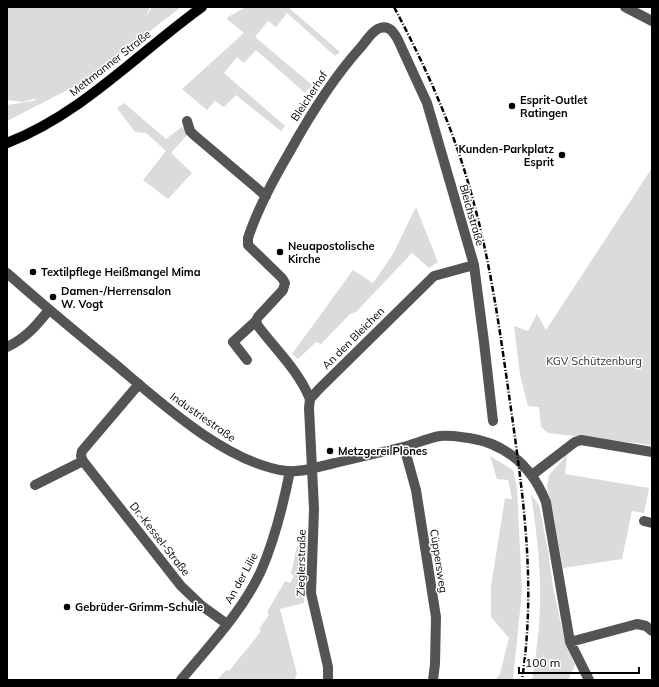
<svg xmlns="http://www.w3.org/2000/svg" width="659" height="687" viewBox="0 0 659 687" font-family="Mulish,sans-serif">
  <rect width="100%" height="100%" fill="#fff"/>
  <!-- green -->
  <path fill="#dbdbdb" d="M7,7H150L145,18L152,7H181L87,80L7,121V105L33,101L37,98L23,102L7,100Z
    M246,7H288L340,52L335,56L287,13L276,27L268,21L255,37L312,85L305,93L256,50L244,63L237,57L224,73L285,126L281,131L236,95L224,107L215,101L207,110L182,89L244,33L227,19L228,17Z
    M124,103L166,139L182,127L188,134L171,153L192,173L168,199L143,180L166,151L146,133L135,132L117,108Z
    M652,168V445L548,433L541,427L539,407L528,406L520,375L514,326L528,331L537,314L546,330Z
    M416,207L438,262L429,268L412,253L356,312L350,314L321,344L316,342L298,359L292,354L353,270L373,283L393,254Z
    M567,455L565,474L649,488L644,513L632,511L622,559L563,568L553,511L547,487L549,475Z
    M490,456L513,470L517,488L522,591L513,680H495L500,674L509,638L491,617V586L505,498L512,499L508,480L497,479Z
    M531,494L539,505L548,550L553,587L565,643L575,665L568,680H532C536,654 540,627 540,601C541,565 536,529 531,494Z
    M307,545L304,603L280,609L297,674L294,680H217L226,670L229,671L255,639L261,630L259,629L269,615L267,612L285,581L290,583L294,576L291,574L297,546Z"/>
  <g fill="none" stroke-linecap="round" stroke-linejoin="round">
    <defs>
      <path id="major" d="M7,143C82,114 138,53 202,7"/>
    </defs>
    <!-- major casing -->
    <use href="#major" stroke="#dbdbdb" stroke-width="11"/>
    <!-- minor -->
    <path stroke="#545454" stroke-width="10" d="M625,7L652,21
      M187,121L190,131L194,135L266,196
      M7,273C42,304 78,334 115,364C160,402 227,464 287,471C302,473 320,466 335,463C357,458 381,452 403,447C415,444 428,438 440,436C450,435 460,437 469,438C507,444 532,467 546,502L570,642L589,680
      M7,347C26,338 36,326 49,310
      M247,360L233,342L256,321
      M139,384L82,451L81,456L83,461L181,586L202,606L227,624
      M310,399C298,370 276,350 258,326L256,321L258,317L283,290L285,283L282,278L251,248L248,245V238C258,208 273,180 289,153C310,115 332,79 361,47C366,41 373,30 380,28C390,25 394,33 398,40L427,103L474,265L484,342L493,421
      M404,447L416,490L436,617L435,664L433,680
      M532,475L575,442L581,440L652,452
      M35,485L83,461
      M644,521L652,523
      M570,642L637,624L646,626L652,631
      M181,680C209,646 242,612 261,571C275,539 283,506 290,471
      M328,680V667L311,593L314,509L309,408L310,399L319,389L434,276L474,265"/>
    <!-- major -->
    <use href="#major" stroke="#000" stroke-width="10"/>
    <!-- rail -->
    <path stroke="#000" stroke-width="2.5" stroke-dasharray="6 2 1 2" stroke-linecap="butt" d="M394,7C427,69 455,132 473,200C492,269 501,339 511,409C524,502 536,586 522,680"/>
  </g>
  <!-- markers -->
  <g fill="#000" stroke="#fff" stroke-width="1.5">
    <circle cx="512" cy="106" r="4"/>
    <circle cx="562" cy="155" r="4"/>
    <circle cx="280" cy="252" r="4"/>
    <circle cx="33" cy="272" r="4"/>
    <circle cx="53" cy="297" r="4"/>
    <circle cx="330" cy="451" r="4"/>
    <circle cx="67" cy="607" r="4"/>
  </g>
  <g text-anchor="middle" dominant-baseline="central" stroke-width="3" stroke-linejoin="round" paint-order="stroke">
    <!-- street labels -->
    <g font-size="11" fill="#000" stroke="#fff">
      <text transform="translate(110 63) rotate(-38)">Mettmanner Straße</text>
      <text transform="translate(309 96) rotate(-57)">Bleicherhof</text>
      <text transform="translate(472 215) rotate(74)">Bleichstraße</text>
      <text transform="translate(353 338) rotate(-45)">An den Bleichen</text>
      <text transform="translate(203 417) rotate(35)">Industriestraße</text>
      <text transform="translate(160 539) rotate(52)">Dr.-Kessel-Straße</text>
      <text transform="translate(439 561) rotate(81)">Cüppersweg</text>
      <text transform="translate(301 563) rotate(-89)">Zieglerstraße</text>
      <text transform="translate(241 578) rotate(-61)">An der Lilie</text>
    </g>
    <!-- poi labels -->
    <g font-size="11" font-weight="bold" fill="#000" stroke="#fff" text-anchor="start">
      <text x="520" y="100">Esprit-Outlet<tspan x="520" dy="13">Ratingen</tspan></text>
      <text x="554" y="149" text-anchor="end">Kunden-Parkplatz<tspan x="554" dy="13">Esprit</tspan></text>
      <text x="288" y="246">Neuapostolische<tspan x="288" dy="13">Kirche</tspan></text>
      <text x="41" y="272">Textilpflege Heißmangel Mima</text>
      <text x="61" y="291">Damen-/Herrensalon<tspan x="61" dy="13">W. Vogt</tspan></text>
      <text x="338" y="451">Metzgerei Plönes</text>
      <text x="75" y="607">Gebrüder-Grimm-Schule</text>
    </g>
    <!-- park labels -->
    <g font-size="11" fill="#323232" stroke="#fff">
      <text x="594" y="361">KGV Schützenburg</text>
    </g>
  </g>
  <!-- border -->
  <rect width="659" height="687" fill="none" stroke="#000000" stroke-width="16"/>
  <!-- scale -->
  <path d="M519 667v6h120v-6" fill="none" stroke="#000000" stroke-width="2"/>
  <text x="525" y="667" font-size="12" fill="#000000" stroke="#ffffff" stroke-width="3" paint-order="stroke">100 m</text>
</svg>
